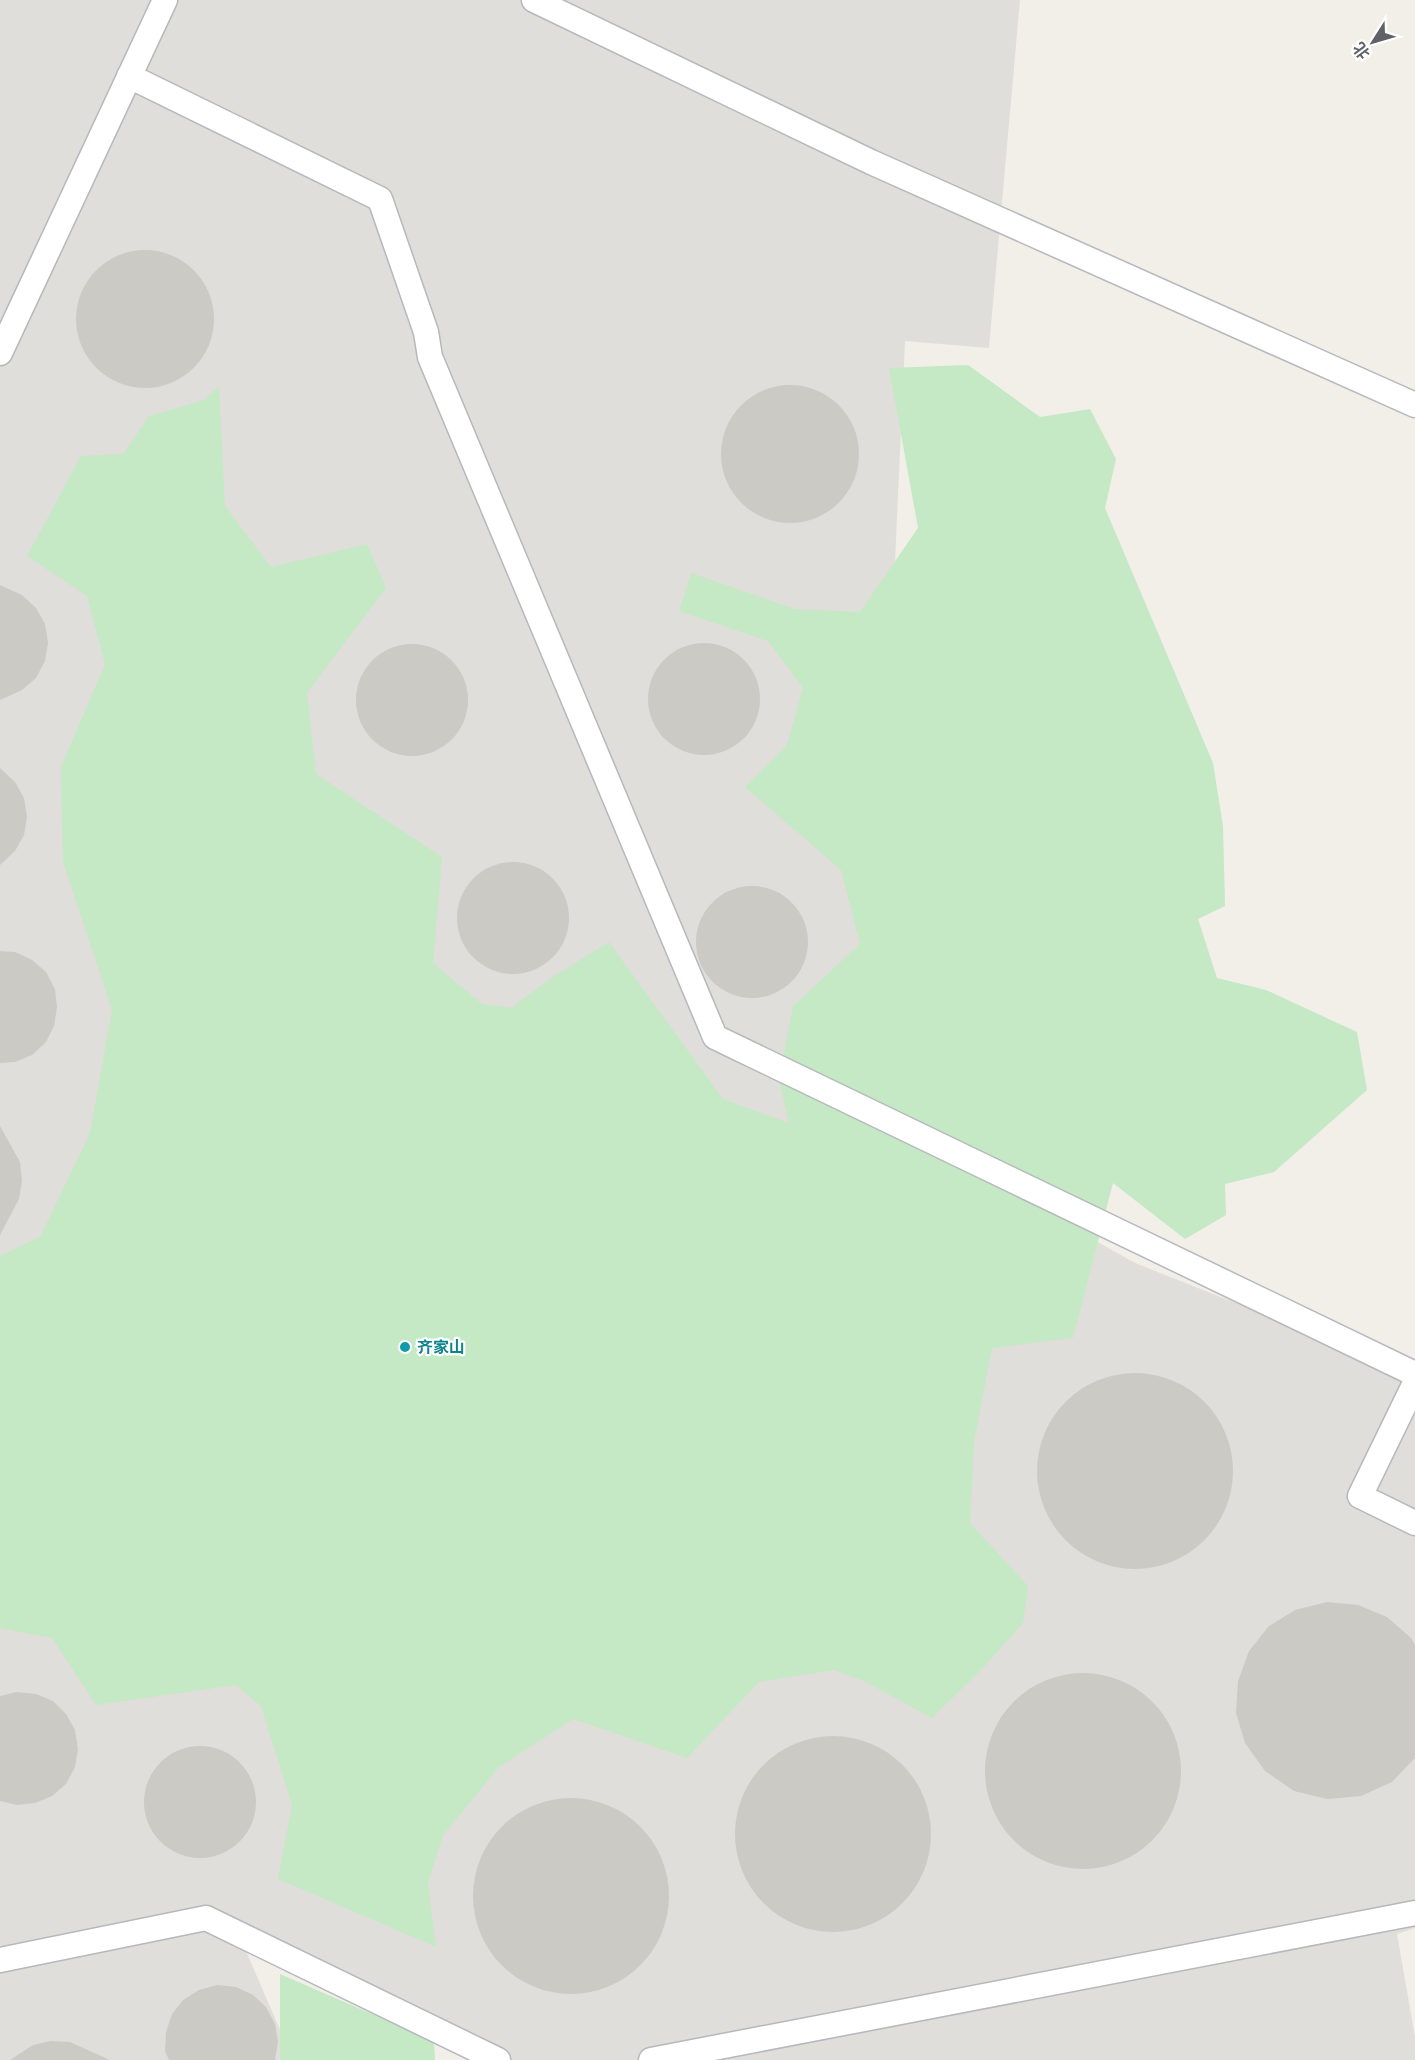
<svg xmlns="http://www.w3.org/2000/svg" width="1415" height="2060" viewBox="0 0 1415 2060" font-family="'PT Sans Narrow','Noto Sans SC',sans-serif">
  <rect width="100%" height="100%" fill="#f1efe8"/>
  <!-- industrial -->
  <path fill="#e0deda" d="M0,0H1020L989,348L905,341L870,1114L1135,1263L1415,1374V1928L1397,1934L1415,2037V2060H479L243,1944L293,2060H0Z"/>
  <!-- green -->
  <path fill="#c5e8c5" d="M968,365L1040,417L1090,409L1116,459L1105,508L1213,763L1223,826L1225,906L1198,919L1217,978L1266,990L1357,1032L1367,1090L1274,1172L1225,1184L1226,1215L1185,1239L1113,1183L1073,1338L992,1348L974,1442L970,1523L1028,1586L1023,1623L983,1668L932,1718L864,1681L834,1670L759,1682L687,1758L573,1719L499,1767L443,1835L428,1883L436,1947L278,1879L292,1805L261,1706L235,1685L96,1705L52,1638L0,1628V1256L40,1237L90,1133L112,1010L63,862L61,767L105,664L87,596L27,556L81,456L123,454L149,416L204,400L219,386L225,506L271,567L367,544L386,588L307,693L316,774L442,857L433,963L482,1004L511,1008L551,978L609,942L723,1099L789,1123L779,1080L793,1006L860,944L841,870L745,787L787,745L803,688L768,641L679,611L691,573L795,609L860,612L918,528L889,368Z
    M280,1974L434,2041L435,2060H280Z"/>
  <!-- building -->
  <path fill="#cccac5" d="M76 319a69 69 0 1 1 138 0a69 69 0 1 1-138 0Z
    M721 454a69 69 0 1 1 138 0a69 69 0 1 1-138 0Z
    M0,585L22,595L36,608L45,624L48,643L45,661L36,678L22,690L0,700Z
    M648 699a56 56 0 1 1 112 0a56 56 0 1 1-112 0Z
    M356 700a56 56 0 1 1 112 0a56 56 0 1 1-112 0Z
    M0,768L15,782L24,798L27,817L24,835L15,851L0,865Z
    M457 918a56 56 0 1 1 112 0a56 56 0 1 1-112 0Z
    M696 942a56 56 0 1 1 112 0a56 56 0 1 1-112 0Z
    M0,951L15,952L32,960L46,972L55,989L57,1007L54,1026L46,1042L32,1055L15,1062L0,1063Z
    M0,1126L20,1162L22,1181L19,1199L0,1235Z
    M1037 1471a98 98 0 1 1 196 0a98 98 0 1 1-196 0Z
    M1327,1602L1358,1605L1387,1617L1411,1638L1415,1645V1758L1392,1782L1361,1796L1327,1799L1294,1791L1265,1771L1245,1743L1236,1713L1238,1681L1249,1651L1269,1626L1295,1610Z
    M985 1771a98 98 0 1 1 196 0a98 98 0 1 1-196 0Z
    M17,1692L36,1694L53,1701L66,1714L75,1730L78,1749L75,1767L66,1784L52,1796L35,1803L17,1805L0,1801V1696Z
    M735 1834a98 98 0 1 1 196 0a98 98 0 1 1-196 0Z
    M144 1802a56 56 0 1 1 112 0a56 56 0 1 1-112 0Z
    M473 1896a98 98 0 1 1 196 0a98 98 0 1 1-196 0Z
    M217,1985L236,1987L253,1995L266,2007L275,2024L278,2042L275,2060H169L165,2051L166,2032L172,2014L183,2000L199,1990Z
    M51,2041L70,2042L110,2060H10L33,2045Z"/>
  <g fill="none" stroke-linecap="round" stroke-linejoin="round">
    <defs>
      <path id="minor" d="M534,0L871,162L1415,405
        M129,76L380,199L426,332L430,357L715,1037L1415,1374
        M0,353L165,0
        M1415,1383L1360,1496L1415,1523
        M0,1960L206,1918L498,2060
        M651,2060L1415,1913"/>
    </defs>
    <!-- minor casing -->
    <use href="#minor" stroke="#b5b8bc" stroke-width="27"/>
    <!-- minor -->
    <use href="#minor" stroke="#fff" stroke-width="24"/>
  </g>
  <!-- markers -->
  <circle fill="#0f9aa8" stroke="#fff" stroke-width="2" cx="405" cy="1347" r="6"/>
  <g text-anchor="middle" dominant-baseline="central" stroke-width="4.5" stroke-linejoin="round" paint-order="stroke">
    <!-- culture labels -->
    <g font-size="16" font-weight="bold" fill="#0d838f" stroke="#fff" text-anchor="start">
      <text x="417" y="1347">齐家山</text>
    </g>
  </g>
  <!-- north arrow -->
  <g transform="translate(1373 42) rotate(233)" stroke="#ffffff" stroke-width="4.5" paint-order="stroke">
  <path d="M0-4.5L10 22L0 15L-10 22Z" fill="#5f6368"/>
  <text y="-9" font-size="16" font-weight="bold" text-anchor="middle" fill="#5f6368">北</text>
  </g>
</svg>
